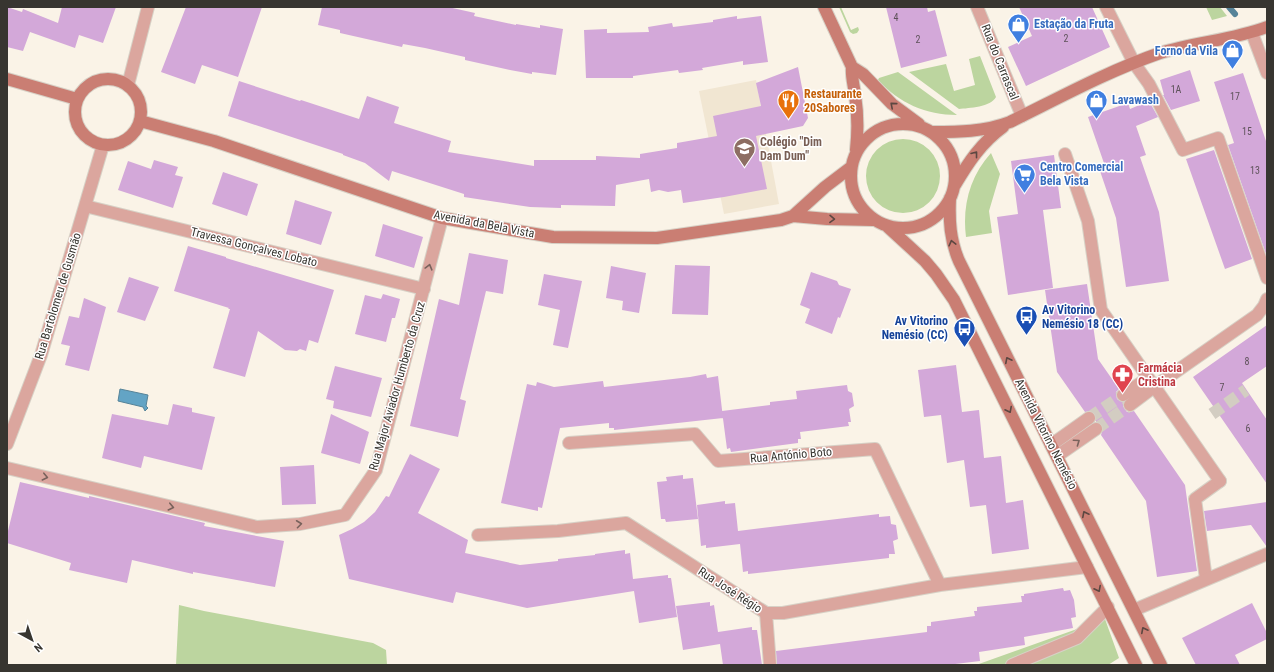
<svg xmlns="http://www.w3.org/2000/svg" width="1274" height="672" viewBox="0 0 1274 672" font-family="'Roboto Condensed',sans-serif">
  <rect width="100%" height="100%" fill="#faf3e7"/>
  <!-- built -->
  <path fill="#f1e6d2" d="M756,80L779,204L724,214L699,91Z"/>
  <!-- green -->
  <path fill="#bcd59f" d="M839,7H841L851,30L858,27L859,30L857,33L853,34L850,32Z
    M1206,7H1220L1227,16L1212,20Z
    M980,56L996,97C991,107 969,108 959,109L909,72L946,64L954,91L975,85L969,59Z
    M898,72L957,115C926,115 899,103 878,80L879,78Z
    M866 176a37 37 0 1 1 74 0a37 37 0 1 1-74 0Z
    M991,153L1000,174L989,211L992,233L966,237C962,206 970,176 991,153Z
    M179,605L204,611L373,643L386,650L387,665H176Z
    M1105,619L1119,658L1108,665H976Z"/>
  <!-- water -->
  <path fill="#63a4c5" stroke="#568398" d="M120,389L148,395L146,406L148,408L145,411L143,407L118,401Z"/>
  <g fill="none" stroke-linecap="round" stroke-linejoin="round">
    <!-- stream -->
    <path stroke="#568398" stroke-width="6" d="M1229,7L1235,14"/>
  </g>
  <!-- building -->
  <path fill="#d3a8d9" d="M7,7L22,12L23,9L58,23L62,7H116L103,43L79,35L75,48L30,32L23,51L7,47Z
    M186,7H262L238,77L202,65L195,84L161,72Z
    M322,7H448L475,13L474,16L516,25V24L540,28V25L563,29L556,75L532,72V74L510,70L465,60V57L425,48L403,44L402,47L340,33V30L318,25Z
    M886,7H927L928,12L935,10L947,56L901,68Z
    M1019,7H1092L1110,47L1026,86L1008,47L1032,36Z
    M737,16V19L761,16L768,62L743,65V61L702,68L703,70L679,73L678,70L633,76V78H586L584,30L607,29V33L649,32L648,27L672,23L673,27L713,22V20Z
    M798,67L808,118L803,126L756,136L767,189L724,197L683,203L681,190L668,192L659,190L651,192L649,179L616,185L615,206L561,205V208L530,207L464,197V194L392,171L389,181L365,163L343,155V154L228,116L239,81L300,101L301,100L359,119L367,96L399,107L394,123L451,141L448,152L534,166V160H596V156L640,158V154L677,148V143L717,136L713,116L761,106L756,83Z
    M1190,70L1200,101L1171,110L1163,95H1164L1160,80Z
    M1243,73L1267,144L1266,254L1228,145L1234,143L1214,82Z
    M1149,101L1158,117L1136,126L1146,155L1140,157L1159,212L1169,281L1126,287L1116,218L1100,171L1106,169L1088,117L1128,103L1130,109Z
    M1214,150L1252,259L1225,269L1186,159Z
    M1054,155L1061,208L1043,210L1053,288L1008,295L997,217L1018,214L1011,161Z
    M154,160L178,167L175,175L183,177L173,208L118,190L128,161L151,169Z
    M223,172L258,184L247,216L212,204Z
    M295,200L332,212L321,245L286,234Z
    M383,224L423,237L414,268L375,256Z
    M188,246L226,257V258L334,290L318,343L309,340L306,351L300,349L297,351L285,350L258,331L245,377L213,368L230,309H228L229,308L174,291Z
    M469,253L508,260L503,294L486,291L460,399L466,401L458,437L410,426L439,299L459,305Z
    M675,265L710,266L708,315L672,314Z
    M611,266L646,273L639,313L622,310L623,301L606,298Z
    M811,272L837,281L839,285L851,289L840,318L838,317L832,334L805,323L810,309L800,305Z
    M544,274L582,281L568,348L553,345L560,310L538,305Z
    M129,277L159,287L145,321L117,312Z
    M1087,284L1098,359L1119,389L1116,392L1117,399L1123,402V406L1127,412L1134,411L1185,485L1197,571L1157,577L1146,501L1101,435L1103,428L1100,422H1096V418L1095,414L1092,411L1085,412L1057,372L1045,290Z
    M383,294L400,299L395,318H392L386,342L355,334L365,295L381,299Z
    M84,298L106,307L89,371L65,365L70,346L61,344L69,316L79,318Z
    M1267,325V366L1242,383L1267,420V484L1193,377Z
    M956,365L962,412L979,410L984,458L1001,456L1006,503L1023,500L1029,549L992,554L986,505L970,507L964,460L947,463L941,415L924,417L918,370Z
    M335,366L382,378L371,417L333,408L334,401L326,399Z
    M706,374L707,378L718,376L723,418L614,430V428H609V423L560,428L542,508L538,507V511L501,503L527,384L536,386L537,382L554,387L603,381L604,387L690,377Z
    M847,385L848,391L852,393L854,406L849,409L851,422H848L849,426L800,432L801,439H798V443L731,452L730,448L727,449L722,411L770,405V402L797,399L796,391Z
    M173,404L192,408V412L215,417L202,470L144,456L141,468L102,458L112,414L168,425Z
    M331,414L369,432L360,464L321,453Z
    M410,454L440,469L418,513L468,540L465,553L520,565L558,561V559L595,555V554L625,550V554L630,553L633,579L668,575V578H671L677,617L639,623L634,591L527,608L456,592L453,603L349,579L339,535L352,529L364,522L375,512L386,496L389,497Z
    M314,465L316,504L282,505L280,467Z
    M683,475V479L693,478L698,519L666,522L665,519H661L657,482L667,481L666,477Z
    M20,482L89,498V496L205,523L204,526L284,541L275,587L193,572V574L132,560L127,583L69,570L71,563L7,543V535Z
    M725,501V504L735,503L738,531L879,514V517L890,516L891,524L896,525L898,539L893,541L895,554H889V558L748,574V571L743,572L740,544L706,548V545L701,546L697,505Z
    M1267,502V547L1251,525L1207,531L1204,511Z
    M1063,588L1064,591L1070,590L1074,600L1076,617L1071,618L1073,628L1024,637L1025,645L979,652L980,661L947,665H777L776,651L927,632V626H931V622L975,616L974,611H977V607L1022,602L1021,596H1024V594Z
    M710,602V606L714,605L718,632L752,627V630H757L762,665H723L720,644L683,650L676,606Z
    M1252,603L1267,633V639L1235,655L1240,665H1196L1182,638Z"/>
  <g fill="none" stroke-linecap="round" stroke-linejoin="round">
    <!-- street-tunnel -->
    <path stroke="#d3cdc2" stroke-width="12" stroke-dasharray="12 6" stroke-linecap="butt" d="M1212,414L1246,390
      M1089,418L1123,395
      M1096,429L1130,405"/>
    <defs>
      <path id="lane" d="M1134,63L1149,84L1183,150L1218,138L1267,278
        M1154,387L1257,315L1264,306L1267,299
        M1206,579L1195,499L1220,481
        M766,613L770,665"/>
      <path id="street" d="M977,7L1022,116
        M1106,7L1134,63
        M1252,33L1267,73
        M128,85L148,7
        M1065,154L1088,221L1101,310L1220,481
        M85,206L424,289
        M1123,395L1148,378
        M1130,405L1154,387
        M569,443L695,434L718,461L875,449L940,585
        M7,444L41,355L103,145
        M1051,445L1089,418
        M1057,456L1096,429
        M7,468L257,527L300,524L345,515L376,470L442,218
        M478,535L558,531L626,523L766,613H783L940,585L1087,567
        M1134,610L1267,554
        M1012,665L1077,638L1108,607"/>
      <path id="secondary" d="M824,7L852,67C851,77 854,85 855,95C858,114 858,132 856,150
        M852,67L863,74L892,104L919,124
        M7,79L77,99
        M75 112a33 33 0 1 1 66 0a33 33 0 1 1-66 0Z
        M140,121L214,141L442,218L553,237L657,238L781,220L793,216L827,219L873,220
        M851 176a52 52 0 1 1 104 0a52 52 0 1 1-104 0Z
        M931,132C958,132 984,132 1010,122C1059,98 1108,71 1160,53C1195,42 1233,40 1267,27
        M955,185C968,163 981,143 1003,127
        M950,198C949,221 950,240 959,261L1161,665
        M793,216L825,187L850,168
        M888,227L925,261L936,274L954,300L1136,665"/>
    </defs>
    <!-- lane casing -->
    <use href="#lane" stroke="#d7d1c6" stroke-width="14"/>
    <!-- street casing -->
    <use href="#street" stroke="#d7d1c6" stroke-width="14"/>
    <!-- secondary casing -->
    <use href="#secondary" stroke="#d7d1c6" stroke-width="14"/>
    <!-- lane -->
    <use href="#lane" stroke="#dba69e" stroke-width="12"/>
    <!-- street -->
    <use href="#street" stroke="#dba69e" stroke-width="12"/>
    <!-- secondary -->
    <use href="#secondary" stroke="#ca7e73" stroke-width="12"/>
  </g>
  <!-- one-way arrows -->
  <defs><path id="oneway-chevron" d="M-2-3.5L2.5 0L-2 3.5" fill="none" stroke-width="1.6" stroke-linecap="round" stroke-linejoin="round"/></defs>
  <g stroke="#5c4741">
    <use href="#oneway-chevron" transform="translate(893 105) rotate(-139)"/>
    <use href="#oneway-chevron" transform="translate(975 154) rotate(-52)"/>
    <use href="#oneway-chevron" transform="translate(832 219) rotate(1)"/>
    <use href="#oneway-chevron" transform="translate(952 243) rotate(-104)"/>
    <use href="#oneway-chevron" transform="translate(1008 360) rotate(-117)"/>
    <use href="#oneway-chevron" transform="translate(1009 410) rotate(63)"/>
    <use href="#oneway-chevron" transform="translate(1085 514) rotate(-117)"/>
    <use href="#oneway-chevron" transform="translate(1098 589) rotate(63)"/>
    <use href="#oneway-chevron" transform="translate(1144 630) rotate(-117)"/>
  </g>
  <g stroke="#79625c">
    <use href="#oneway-chevron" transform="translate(429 267) rotate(-75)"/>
    <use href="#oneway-chevron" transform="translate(1077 442) rotate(-35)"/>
    <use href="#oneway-chevron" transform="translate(45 477) rotate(13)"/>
    <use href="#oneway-chevron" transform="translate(171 507) rotate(13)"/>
    <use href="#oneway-chevron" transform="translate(299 524) rotate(-7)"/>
  </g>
  <!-- icons -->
  <defs>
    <symbol id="shop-pin" viewBox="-11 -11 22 30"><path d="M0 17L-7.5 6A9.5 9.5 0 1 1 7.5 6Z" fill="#3f7fe0" stroke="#fff"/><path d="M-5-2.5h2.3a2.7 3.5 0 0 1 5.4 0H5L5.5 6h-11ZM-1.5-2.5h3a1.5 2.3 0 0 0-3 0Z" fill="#fff"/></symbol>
    <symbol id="restaurant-pin" viewBox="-11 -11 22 30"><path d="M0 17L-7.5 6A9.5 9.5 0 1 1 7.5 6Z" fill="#e8710a" stroke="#fff"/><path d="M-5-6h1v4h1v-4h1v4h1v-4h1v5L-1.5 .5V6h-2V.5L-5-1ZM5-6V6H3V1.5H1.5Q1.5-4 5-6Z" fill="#fff"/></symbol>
    <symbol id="school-pin" viewBox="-11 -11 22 30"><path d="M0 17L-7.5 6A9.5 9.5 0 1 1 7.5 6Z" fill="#8d6e63" stroke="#fff"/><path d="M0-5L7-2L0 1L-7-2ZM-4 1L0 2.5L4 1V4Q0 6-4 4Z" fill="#fff"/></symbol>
    <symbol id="supermarket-pin" viewBox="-11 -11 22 30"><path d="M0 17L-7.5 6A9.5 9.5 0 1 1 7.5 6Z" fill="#3f7fe0" stroke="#fff"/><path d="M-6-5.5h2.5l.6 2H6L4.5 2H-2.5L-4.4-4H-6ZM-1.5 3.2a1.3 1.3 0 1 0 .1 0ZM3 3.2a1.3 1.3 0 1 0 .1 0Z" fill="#fff"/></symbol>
    <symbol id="bus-pin" viewBox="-11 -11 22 30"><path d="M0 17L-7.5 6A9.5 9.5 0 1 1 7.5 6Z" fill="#1a4fb4" stroke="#fff"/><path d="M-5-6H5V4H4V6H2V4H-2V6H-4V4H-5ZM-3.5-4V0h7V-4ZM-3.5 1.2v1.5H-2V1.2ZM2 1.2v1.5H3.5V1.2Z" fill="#fff"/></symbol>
    <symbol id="pharmacy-pin" viewBox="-11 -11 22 30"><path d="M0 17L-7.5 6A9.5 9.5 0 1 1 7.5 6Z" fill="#e0444e" stroke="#fff"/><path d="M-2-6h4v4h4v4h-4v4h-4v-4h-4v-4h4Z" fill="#fff"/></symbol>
  </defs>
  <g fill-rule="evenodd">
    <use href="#shop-pin" x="1006" y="12" width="25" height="34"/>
    <use href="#shop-pin" x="1220" y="38" width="25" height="34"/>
    <use href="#shop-pin" x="1084" y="88" width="25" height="34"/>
    <use href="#restaurant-pin" x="776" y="88" width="25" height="34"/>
    <use href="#school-pin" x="732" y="136" width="25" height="34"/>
    <use href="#supermarket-pin" x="1012" y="162" width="25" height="34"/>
    <use href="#bus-pin" x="1014" y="304" width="25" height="34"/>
    <use href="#bus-pin" x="952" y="316" width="25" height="34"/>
    <use href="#pharmacy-pin" x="1110" y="362" width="25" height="34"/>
  </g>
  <g text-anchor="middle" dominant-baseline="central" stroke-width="3" stroke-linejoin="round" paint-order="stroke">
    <!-- number labels -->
    <g font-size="10" fill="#5e525a">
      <text x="896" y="17">4</text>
      <text x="1066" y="38">2</text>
      <text x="918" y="39">2</text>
      <text x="1176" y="89">1A</text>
      <text x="1235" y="96">17</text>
      <text x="1247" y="131">15</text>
      <text x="1255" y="170">13</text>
      <text x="1247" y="361">8</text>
      <text x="1222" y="387">7</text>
      <text x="1248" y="428">6</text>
    </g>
    <!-- shop labels -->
    <g font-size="12" font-weight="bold" fill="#366cbe" stroke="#fff" text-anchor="start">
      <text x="1034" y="24">Estação da Fruta</text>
      <text x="1218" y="51" text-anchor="end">Forno da Vila</text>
      <text x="1112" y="100">Lavawash</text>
      <text x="1040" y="167">Centro Comercial<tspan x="1040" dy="14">Bela Vista</tspan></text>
    </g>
    <!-- street labels -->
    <g font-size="12" fill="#373530" stroke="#fff">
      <text transform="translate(1000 62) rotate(68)">Rua do Carrascal</text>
      <text transform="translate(484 224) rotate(11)">Avenida da Bela Vista</text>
      <text transform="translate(254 247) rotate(14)">Travessa Gonçalves Lobato</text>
      <text transform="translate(58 296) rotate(-73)">Rua Bartolomeu de Gusmão</text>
      <text transform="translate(397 386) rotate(-74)">Rua Major Aviador Humberto da Cruz</text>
      <text transform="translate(1046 434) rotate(63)">Avenida Vitorino Nemésio</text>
      <text transform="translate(791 455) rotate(-5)">Rua António Boto</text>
      <text transform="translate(730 590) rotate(33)">Rua José Régio</text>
    </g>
    <!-- food labels -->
    <g font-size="12" font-weight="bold" fill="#c56008" stroke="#fff" text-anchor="start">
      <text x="804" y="94">Restaurante<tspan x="804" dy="14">20Sabores</tspan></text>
    </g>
    <!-- education labels -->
    <g font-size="12" font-weight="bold" fill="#785e54" stroke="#fff" text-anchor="start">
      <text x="760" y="142">Colégio "Dim<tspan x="760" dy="14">Dam Dum"</tspan></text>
    </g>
    <!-- transit labels -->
    <g font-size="12" font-weight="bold" fill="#164399" stroke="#fff" text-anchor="start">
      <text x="1042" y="310">Av Vitorino<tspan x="1042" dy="14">Nemésio 18 (CC)</tspan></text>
      <text x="948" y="321" text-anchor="end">Av Vitorino<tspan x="948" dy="14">Nemésio (CC)</tspan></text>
    </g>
    <!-- health labels -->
    <g font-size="12" font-weight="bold" fill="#be3a42" stroke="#fff" text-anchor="start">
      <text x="1138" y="368">Farmácia<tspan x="1138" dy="14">Cristina</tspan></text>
    </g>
  </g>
  <!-- border -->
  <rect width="1274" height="672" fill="none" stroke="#373530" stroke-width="16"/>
  <!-- north arrow -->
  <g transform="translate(32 640) rotate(140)" stroke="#ffffff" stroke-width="3" paint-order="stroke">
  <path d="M0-3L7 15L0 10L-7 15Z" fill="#373530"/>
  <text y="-6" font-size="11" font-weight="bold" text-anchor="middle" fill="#373530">N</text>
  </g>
</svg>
